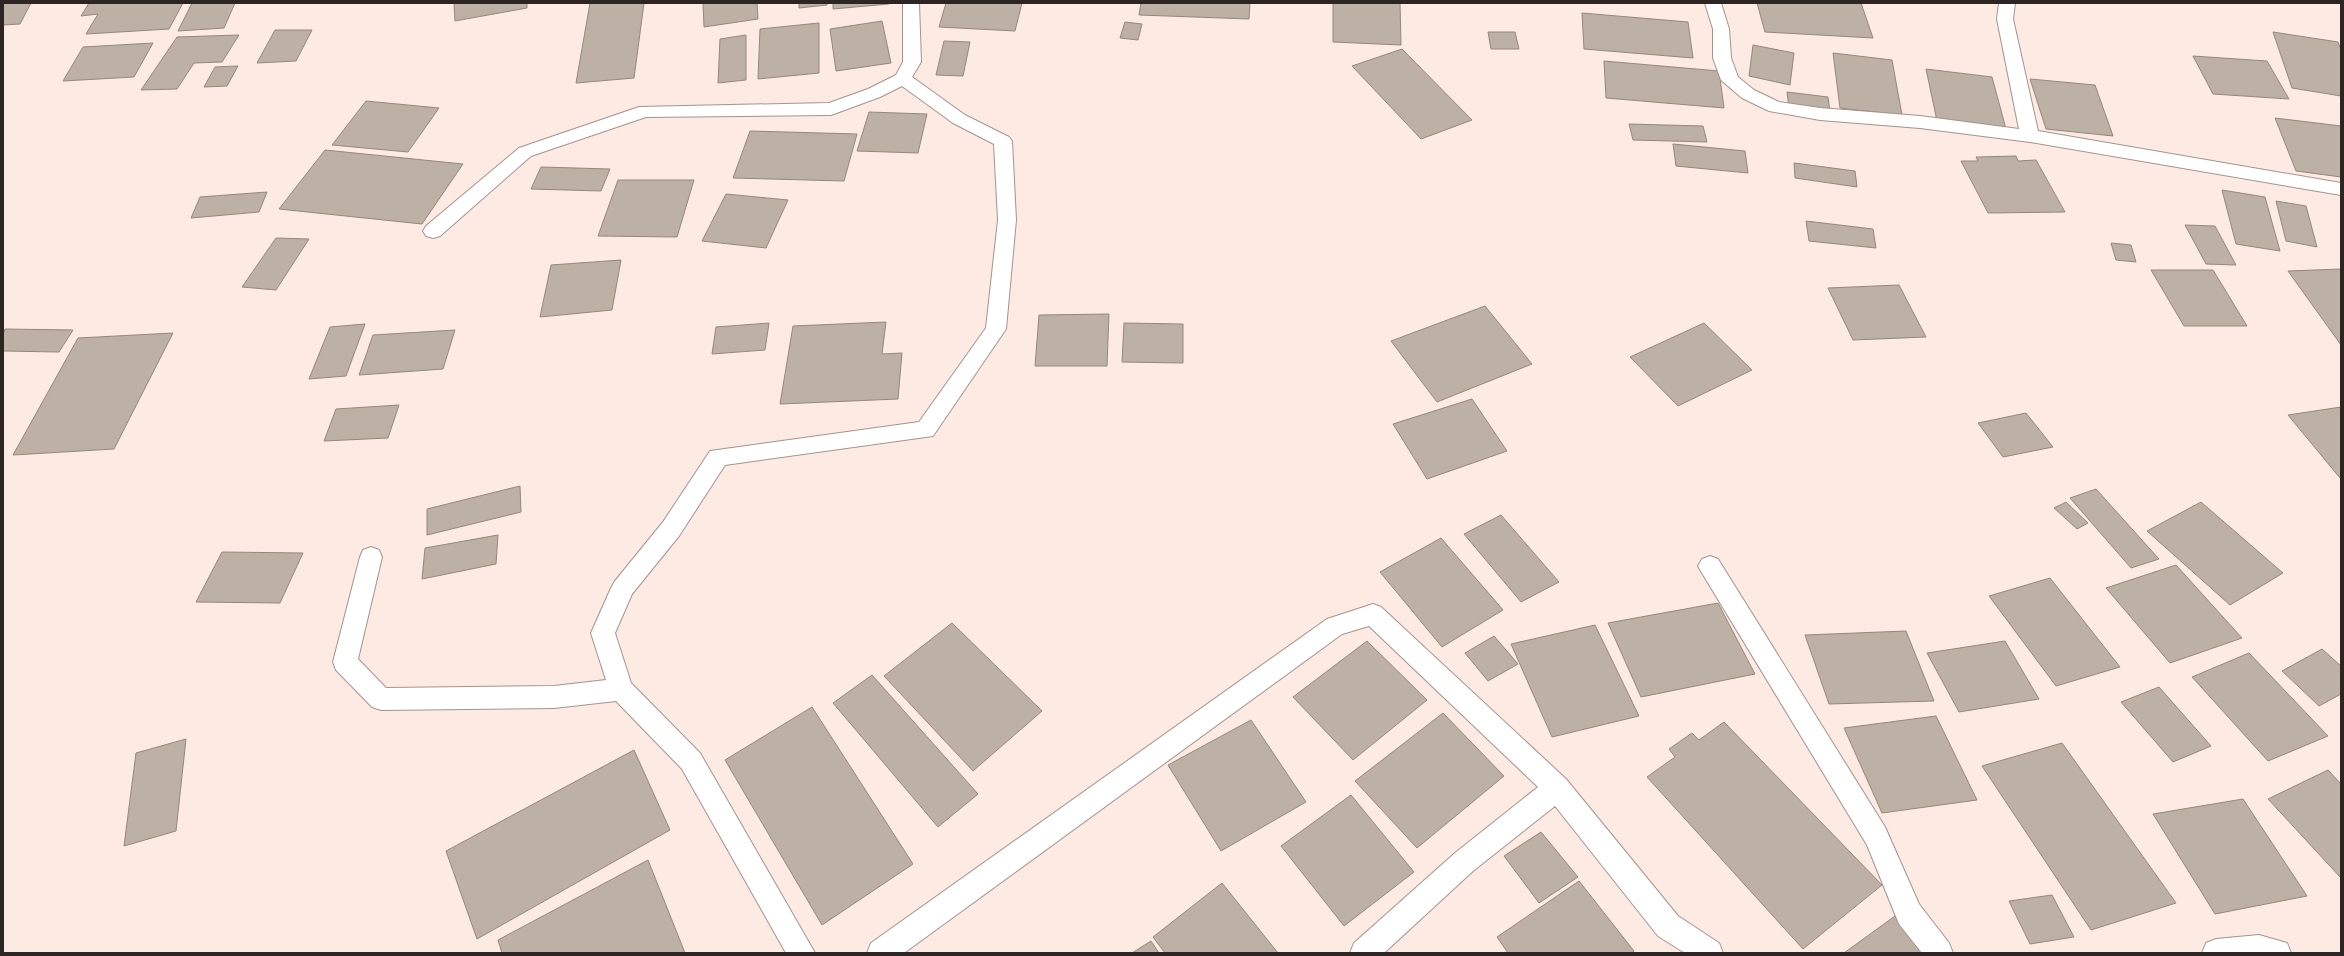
<svg xmlns="http://www.w3.org/2000/svg" width="2344" height="956" viewBox="0 0 2344 956" font-family="'Playfair Display',serif">
  <rect width="100%" height="100%" fill="#fdeae3"/>
  <!-- building -->
  <path fill="#bdb0a4" stroke="#94887c" d="M3,3H31L20,24L3,25Z
    M89,3H183L169,29L86,34L98,14L81,16Z
    M192,3H235L224,28L178,31Z
    M454,3H527V8L455,21Z
    M590,3H644L634,78L576,83Z
    M703,3H757L758,19L704,27Z
    M799,3H827V5L799,8Z
    M833,3H889V4L833,9Z
    M946,3H1022L1015,31L939,27Z
    M1141,3H1250L1249,19L1139,15Z
    M1333,3H1400L1401,45L1333,42Z
    M1757,3H1861L1873,38L1765,32Z
    M1582,13L1688,22L1693,58L1584,49Z
    M882,21L891,63L836,71L830,29Z
    M1125,22L1142,24L1138,40L1120,38Z
    M819,23V73L758,79L760,29Z
    M275,30H312L296,61L257,63Z
    M1488,32H1515L1519,49H1491Z
    M2273,32L2338,42L2341,50V96L2292,88Z
    M239,35L222,62L194,63L177,89L141,90L177,37Z
    M746,35V80L718,83L720,39Z
    M944,41L970,42L963,76L936,75Z
    M153,43L134,77L63,81L83,47Z
    M1753,45L1794,53L1790,85L1749,76Z
    M1402,49L1472,120L1421,139L1352,66Z
    M1833,53L1892,60L1902,115L1840,108Z
    M2193,56L2267,61L2289,99L2213,94Z
    M1604,61L1719,71L1724,108L1606,98Z
    M238,66L227,86L204,87L215,67Z
    M1926,69L1992,77L2006,129L1937,121Z
    M2030,79L2095,85L2113,136L2046,129Z
    M1787,92L1828,97L1830,112L1789,108Z
    M366,101L439,108L408,152L332,145Z
    M869,112L927,114L918,153L857,151Z
    M2275,118L2341,126V177L2296,171Z
    M1629,124L1703,126L1707,142L1633,140Z
    M750,131L857,134L844,181L733,178Z
    M1673,144L1745,151L1748,173L1676,166Z
    M325,150L463,164L422,224L279,209Z
    M2016,156L2018,161L2036,160L2065,212L1988,213L1961,161H1978L1976,157Z
    M1794,163L1855,171L1857,187L1795,178Z
    M541,167L610,169L601,191L531,189Z
    M618,180H694L677,237L598,236Z
    M2222,190L2265,197L2280,251L2236,244Z
    M267,192L259,212L191,218L200,197Z
    M726,194L788,200L766,248L702,241Z
    M2276,201L2306,206L2317,247L2286,241Z
    M1806,221L1873,229L1876,248L1809,241Z
    M2185,225L2215,226L2236,265L2206,264Z
    M276,238L309,239L276,290L242,287Z
    M2111,243L2131,245L2136,262L2116,260Z
    M621,260L612,310L540,317L551,265Z
    M2341,269V345L2288,271Z
    M2151,270H2213L2247,326H2184Z
    M1899,285L1926,337L1853,340L1828,288Z
    M1485,306L1532,364L1437,402L1391,341Z
    M1109,314L1107,366H1035L1039,315Z
    M886,322L882,354L902,353L898,399L780,404L793,326Z
    M769,323L765,350L712,354L716,327Z
    M1124,323L1183,324V363L1122,362Z
    M1704,323L1752,370L1678,406L1630,357Z
    M365,324L346,376L309,379L330,327Z
    M5,329L73,330L59,352L3,351V333Z
    M455,330L443,369L359,375L373,335Z
    M173,333L114,449L13,455L78,338Z
    M1472,399L1507,451L1427,479L1393,424Z
    M399,405L388,438L324,441L336,409Z
    M2341,407V478H2340L2288,415Z
    M2026,413L2053,447L2003,457L1978,423Z
    M520,486L521,512L427,535V509Z
    M2096,489L2159,559L2131,568L2070,498Z
    M2066,502L2088,523L2077,529L2054,508Z
    M2201,502L2283,573L2230,605L2147,531Z
    M1501,515L1559,582L1521,602L1464,534Z
    M498,535L496,564L422,579L425,548Z
    M1441,538L1503,610L1442,647L1380,572Z
    M222,552L303,553L280,603L196,602Z
    M2176,565L2242,638L2170,663L2106,588Z
    M2050,578L2120,667L2056,686L1989,596Z
    M1718,603L1755,674L1641,697L1608,623Z
    M952,623L1042,711L973,771L884,676Z
    M1595,625L1639,716L1552,737L1511,644Z
    M1906,631L1934,701L1829,704L1805,635Z
    M1494,636L1518,664L1488,681L1465,653Z
    M1367,641L1427,700L1353,760L1293,697Z
    M2005,641L2039,699L1959,712L1927,653Z
    M2322,649L2341,666V694L2319,706L2282,671Z
    M2249,653L2328,736L2268,761L2192,677Z
    M872,675L978,794L938,827L833,703Z
    M2159,687L2211,746L2173,762L2121,702Z
    M812,707L913,864L822,925L725,760Z
    M1443,713L1504,776L1417,848L1355,781Z
    M1936,716L1977,800L1882,813L1844,728Z
    M1251,720L1306,802L1221,851L1168,765Z
    M1724,722L1882,885L1803,949L1647,777L1675,757L1669,749L1692,733L1699,740Z
    M186,739L176,831L124,846L136,753Z
    M2062,743L2176,903L2091,930L1982,766Z
    M634,750L670,830L477,939L446,851Z
    M2328,770L2341,784V878L2268,799Z
    M1351,795L1414,872L1344,926L1281,846Z
    M2243,799L2307,896L2215,914L2153,814Z
    M1541,832L1578,877L1539,903L1504,856Z
    M648,860L685,953H502L498,940Z
    M1579,881L1634,951L1631,953H1508L1497,937Z
    M1222,883L1278,953H1165L1153,937Z
    M2052,895L2074,937L2030,944L2009,901Z
    M1895,916L1929,953H1844Z
    M1151,941L1159,953H1132Z"/>
  <g fill="none" stroke-linecap="round" stroke-linejoin="round">
    <defs>
      <path id="minor" d="M903,3H919L921,62L912,77L965,115L1009,137L1012,141L1016,220L1006,329L933,436L725,465L679,536L632,594L615,633L631,683L700,753L815,953H786L682,769L616,701L554,708L381,710L372,707L336,670L333,662L360,557L363,550L371,547L379,550L382,557L358,659L386,688L554,686L606,680L591,633L611,588L615,581L663,522L710,451L919,422L986,328L998,220L994,144L953,123L902,86L880,97L831,115L646,117L531,156L440,236L433,238L426,236L423,231L426,226L519,148L639,107L829,103L868,89L896,75L903,62Z
        M1705,3H1721L1729,29L1731,58L1738,77L1754,90L1779,102L1820,108L1920,116L2019,129L1997,19L1999,3H2015L2013,19L2038,131L2341,183V195L2030,142L1920,128L1820,120L1769,111L1742,98L1721,80L1713,58V29Z
        M1710,556L1718,559L1885,827L1919,904L1949,943L1953,953H1922L1899,924L1867,845L1702,573L1698,566L1702,559Z
        M1373,604L1381,607L1566,779L1678,916L1719,943L1723,953H1685L1658,936L1555,806L1473,871L1384,953H1350L1354,943L1455,853L1538,787L1369,626L1342,634L904,953H867L871,943L1327,619Z
        M2259,935L2287,943L2291,953H2202L2206,943L2216,939Z"/>
    </defs>
    <!-- minor casing -->
    <use href="#minor" stroke="#a4938d" stroke-width="2"/>
    <!-- minor -->
    <use href="#minor" fill="#fff" fill-rule="evenodd"/>
  </g>
  <!-- border -->
  <rect width="2344" height="956" fill="none" stroke="#2c2523" stroke-width="8"/>
</svg>
